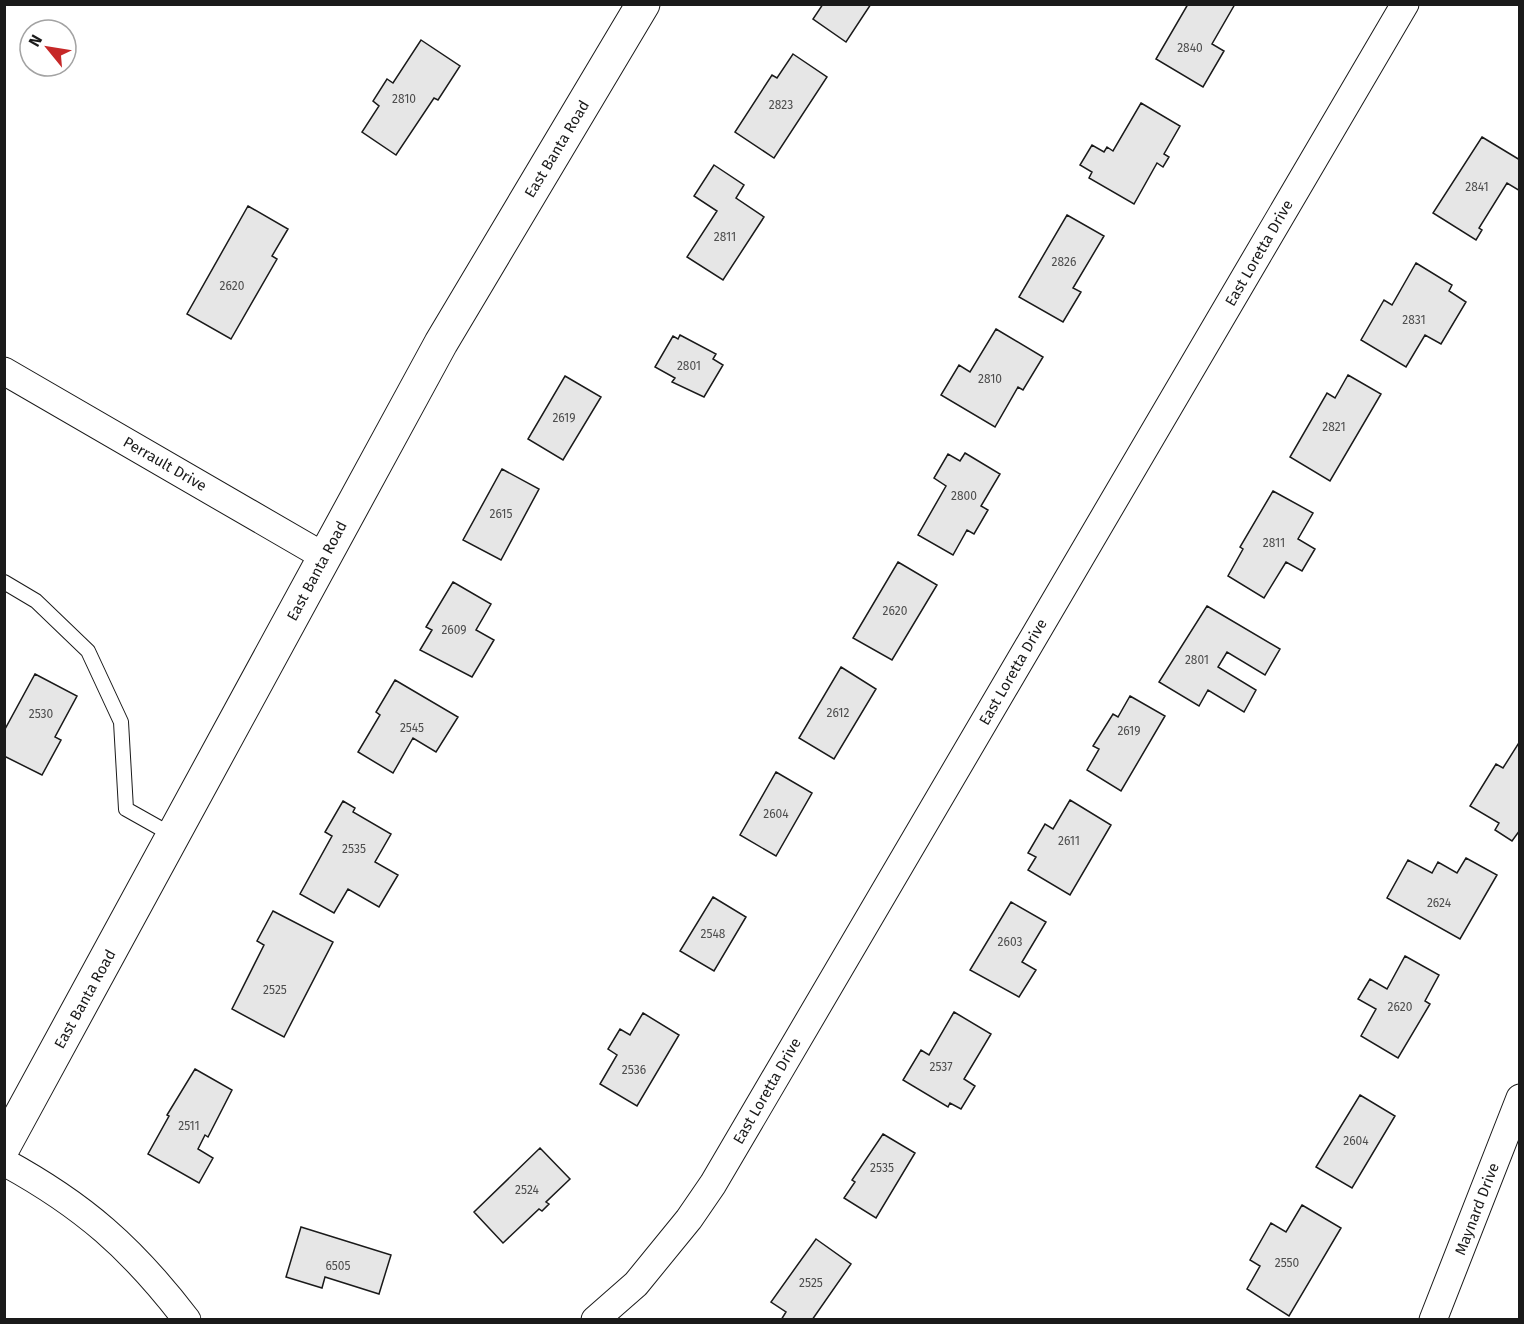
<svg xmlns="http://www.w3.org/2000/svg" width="1524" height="1324" viewBox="0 0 1524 1324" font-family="'Fira Sans',sans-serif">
  <rect width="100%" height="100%" fill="#fff"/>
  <!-- building -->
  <path fill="#e6e6e6" stroke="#1a1a1a" stroke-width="1.5" d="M823,4H871L846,42L813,19Z
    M1188,4H1235L1212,44L1224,51L1203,87L1156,59Z
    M421,40L460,66L438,100L434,98L396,155L362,132L379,106L373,101L387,79L393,83Z
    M793,54L827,77L774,158L735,132L772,75L777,78Z
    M1141,103L1180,126L1164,154L1169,157L1163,167L1157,163L1134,204L1089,178L1092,172L1080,165L1092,145L1104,152L1107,147L1113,151Z
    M1482,137L1520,160V191L1507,183L1479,228L1482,230L1476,240L1433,213Z
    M714,165L744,185L736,198L764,217L723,280L687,257L717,211L694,196Z
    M248,206L288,229L272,256L277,259L231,339L187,314Z
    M1067,215L1104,236L1073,288L1081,292L1063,322L1019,297Z
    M1416,263L1452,285L1449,291L1466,302L1441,344L1425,335L1406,367L1361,340L1384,300L1392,305Z
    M996,329L1043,357L1023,390L1018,387L995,427L941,395L959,365L970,372Z
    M680,335L716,354L713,359L723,365L704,397L672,382L675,378L655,367L673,336L678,339Z
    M1348,375L1381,394L1330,481L1290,457L1327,393L1335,398Z
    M565,376L601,397L563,460L528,439Z
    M965,453L1000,474L981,506L988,510L974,534L967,530L953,555L918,535L946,486L934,478L948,454L960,461Z
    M502,469L539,489L501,560L463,540Z
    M1273,491L1313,513L1298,539L1315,549L1302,571L1286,562L1264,598L1228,576L1243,549L1240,547Z
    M898,562L937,585L892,660L853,638Z
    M453,582L491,604L476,630L494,640L472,677L420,650L432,630L426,627Z
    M1207,606L1280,649L1265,675L1227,652L1218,667L1256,690L1244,712L1208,690L1199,706L1159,682Z
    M841,667L876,689L834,759L799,738Z
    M35,674L77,696L55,737L61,740L42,775L4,756V731Z
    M395,680L458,717L436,752L413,738L393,773L358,752L380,715L376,712Z
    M1130,696L1165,716L1121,791L1087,770L1099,749L1093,746L1113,714L1118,717Z
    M1520,741V830L1512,841L1495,830L1499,823L1470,806L1496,764L1503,768Z
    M776,772L812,793L776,856L740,835Z
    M1070,800L1111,825L1070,895L1028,870L1036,857L1028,853L1045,824L1053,829Z
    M343,801L355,808L353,812L391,834L375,862L398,875L379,907L348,889L334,913L300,894L332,836L325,832Z
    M1466,858L1497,875L1460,939L1387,898L1408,860L1432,873L1438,862L1457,873Z
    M713,897L746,917L714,971L680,951Z
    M1011,902L1046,922L1022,962L1036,970L1019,997L970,970Z
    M273,911L333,942L284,1037L232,1009L264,945L257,941Z
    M1405,956L1439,975L1425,1001L1430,1004L1398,1058L1361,1036L1376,1009L1358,999L1370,979L1387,989Z
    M954,1012L991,1034L964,1079L975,1086L961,1109L950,1103L948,1107L903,1080L921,1050L929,1055Z
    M643,1013L679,1035L637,1106L600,1084L617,1055L608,1049L620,1029L630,1035Z
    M195,1069L232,1090L208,1137L205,1135L198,1149L213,1158L199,1183L148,1154L169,1116L167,1115Z
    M1360,1095L1395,1116L1352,1188L1316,1167Z
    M883,1134L915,1153L876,1218L844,1198L855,1182L852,1180Z
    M540,1148L570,1179L546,1202L549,1204L542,1211L539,1209L503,1243L474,1212Z
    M1302,1205L1341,1228L1289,1316L1247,1289L1260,1266L1250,1260L1271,1223L1286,1232Z
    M301,1227L391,1255L379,1294L325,1277L322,1288L286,1277Z
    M816,1239L851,1264L812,1320H781L786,1312L771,1302Z"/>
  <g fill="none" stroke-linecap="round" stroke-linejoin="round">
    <defs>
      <path id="lane" d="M4,582L36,601L88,651L121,722L126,809L174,836"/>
      <path id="street" d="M4,371L325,557
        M4,1162C83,1205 132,1248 187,1320
        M595,1320L636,1284L689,1219L713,1184L1405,4
        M1433,1320L1520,1098"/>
      <path id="secondary" d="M4,1146L441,343L643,4"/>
    </defs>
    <!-- lane casing -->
    <use href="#lane" stroke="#1a1a1a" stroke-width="16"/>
    <!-- street casing -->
    <use href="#street" stroke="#1a1a1a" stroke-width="29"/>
    <!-- secondary casing -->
    <use href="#secondary" stroke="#1a1a1a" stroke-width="35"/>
    <!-- lane -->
    <use href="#lane" stroke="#fff" stroke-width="14"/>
    <!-- street -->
    <use href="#street" stroke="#fff" stroke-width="27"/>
    <!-- secondary -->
    <use href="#secondary" stroke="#fff" stroke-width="33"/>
  </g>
  <g text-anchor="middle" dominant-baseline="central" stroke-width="4.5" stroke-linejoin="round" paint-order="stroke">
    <!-- number labels -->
    <g font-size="12" fill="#4d4d4d">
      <text x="1190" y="48">2840</text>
      <text x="404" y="99">2810</text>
      <text x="781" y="105">2823</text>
      <text x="1477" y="187">2841</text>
      <text x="725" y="237">2811</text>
      <text x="1064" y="262">2826</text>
      <text x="232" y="286">2620</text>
      <text x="1414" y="320">2831</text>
      <text x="689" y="366">2801</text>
      <text x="990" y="379">2810</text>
      <text x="564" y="418">2619</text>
      <text x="1334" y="427">2821</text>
      <text x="964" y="496">2800</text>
      <text x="501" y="514">2615</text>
      <text x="1274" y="543">2811</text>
      <text x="895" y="611">2620</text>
      <text x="454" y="630">2609</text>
      <text x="1197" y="660">2801</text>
      <text x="838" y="713">2612</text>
      <text x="41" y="714">2530</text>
      <text x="412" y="728">2545</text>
      <text x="1129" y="731">2619</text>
      <text x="776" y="814">2604</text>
      <text x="1069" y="841">2611</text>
      <text x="354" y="849">2535</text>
      <text x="1439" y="903">2624</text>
      <text x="713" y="934">2548</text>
      <text x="1010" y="942">2603</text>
      <text x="275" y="990">2525</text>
      <text x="1400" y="1007">2620</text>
      <text x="941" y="1067">2537</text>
      <text x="634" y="1070">2536</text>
      <text x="189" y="1126">2511</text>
      <text x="1356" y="1141">2604</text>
      <text x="882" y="1168">2535</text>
      <text x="527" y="1190">2524</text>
      <text x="1287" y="1263">2550</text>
      <text x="338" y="1266">6505</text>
      <text x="811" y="1283">2525</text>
    </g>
    <!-- street labels -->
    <g font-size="15" fill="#1a1a1a" stroke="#fff">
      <text transform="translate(557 149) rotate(-59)">East Banta Road</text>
      <text transform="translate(1259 253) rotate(-60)">East Loretta Drive</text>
      <text transform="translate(165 464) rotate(30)">Perrault Drive</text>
      <text transform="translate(317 571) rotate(-62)">East Banta Road</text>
      <text transform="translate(1013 672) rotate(-60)">East Loretta Drive</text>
      <text transform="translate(85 999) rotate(-61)">East Banta Road</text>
      <text transform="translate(767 1091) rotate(-60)">East Loretta Drive</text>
      <text transform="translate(1477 1209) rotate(-69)">Maynard Drive</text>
    </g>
  </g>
  <!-- border -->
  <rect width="1524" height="1324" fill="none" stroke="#1a1a1a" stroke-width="12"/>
  <!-- north arrow -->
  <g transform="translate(48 48) rotate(300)"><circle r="28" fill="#ffffff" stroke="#a3a3a3" stroke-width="1.5"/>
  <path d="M0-4.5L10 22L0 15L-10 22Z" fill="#c62828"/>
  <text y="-9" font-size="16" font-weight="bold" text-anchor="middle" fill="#1a1a1a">N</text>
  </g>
</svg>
